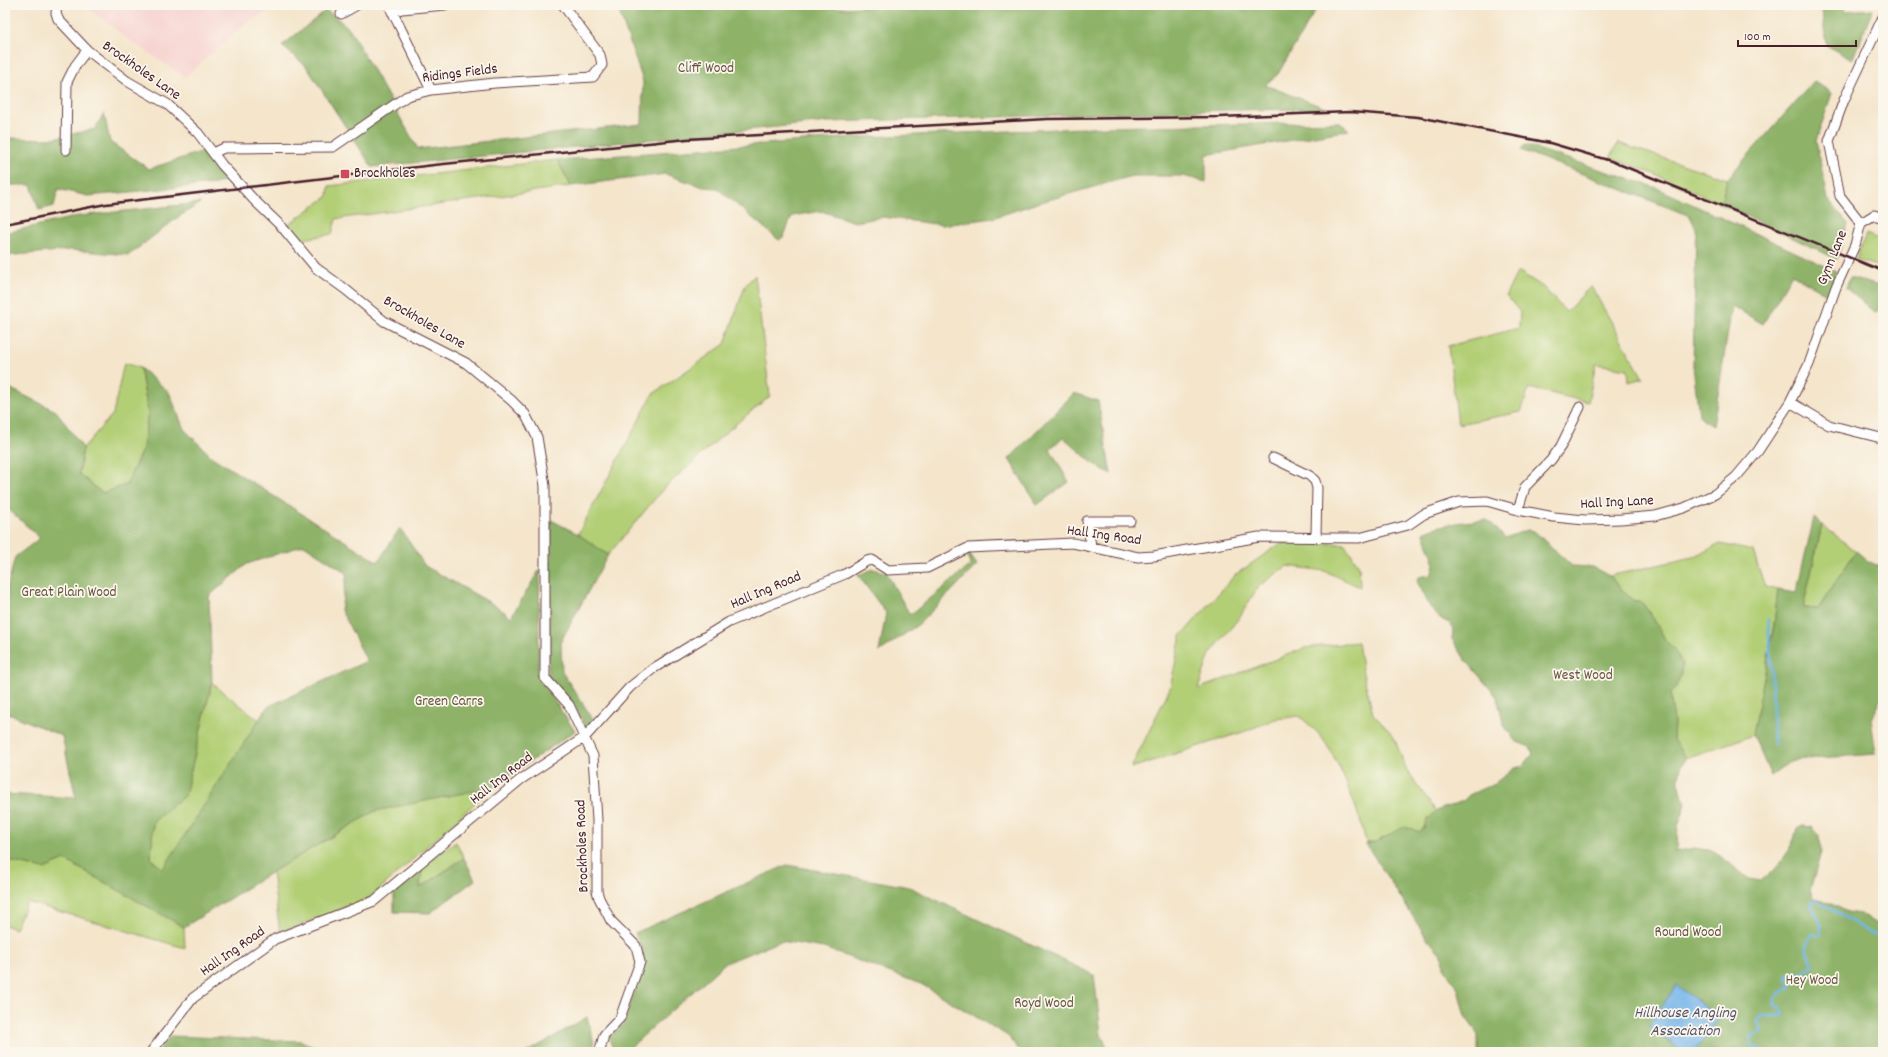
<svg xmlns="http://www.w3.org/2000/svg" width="1888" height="1057" viewBox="0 0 1888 1057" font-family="Dekko,sans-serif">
  <rect width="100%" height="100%" fill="#fbf7ec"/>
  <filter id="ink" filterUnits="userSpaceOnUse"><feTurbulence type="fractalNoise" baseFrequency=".025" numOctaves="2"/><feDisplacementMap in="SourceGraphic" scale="8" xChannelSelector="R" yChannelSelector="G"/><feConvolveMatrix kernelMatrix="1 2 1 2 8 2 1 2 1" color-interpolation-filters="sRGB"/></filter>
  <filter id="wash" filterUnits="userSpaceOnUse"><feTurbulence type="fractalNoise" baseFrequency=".012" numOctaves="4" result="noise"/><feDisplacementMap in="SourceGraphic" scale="16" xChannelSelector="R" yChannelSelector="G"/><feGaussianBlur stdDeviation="0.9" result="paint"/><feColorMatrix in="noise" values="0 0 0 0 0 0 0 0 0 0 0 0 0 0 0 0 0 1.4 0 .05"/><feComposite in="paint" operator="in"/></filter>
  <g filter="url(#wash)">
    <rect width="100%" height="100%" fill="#f4e5cb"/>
    <!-- built -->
    <path fill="#f7d0ce" d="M84,5H277L244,25L185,77L128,39Z"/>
    <!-- green -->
    <path fill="#b2cf76" stroke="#7e7750" d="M1618,143L1727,179L1721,204L1649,172L1610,158Z
      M557,160L571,186L336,219L332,234L298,240L286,226L328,196L329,186Z
      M1866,234L1883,241V268L1856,260Z
      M1518,271L1543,287L1566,312L1591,286L1643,378L1629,382L1628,369L1596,364L1588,402L1529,388L1521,412L1458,424L1448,346L1519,328L1520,312L1506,295Z
      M755,275L770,396L731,428L664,488L608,555L578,534L653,394L725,344L745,286Z
      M124,363L140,368L148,412L143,448L126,485L102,493L79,474L83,448L113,414Z
      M1822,525L1856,551L1818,609L1803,608Z
      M1281,543L1345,544L1359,566L1360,587L1325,571L1287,566L1258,587L1239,618L1210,654L1198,689L1305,648L1358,642L1362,669L1373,714L1393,735L1407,771L1436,811L1426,821L1424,828L1419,832L1413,829L1385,837L1376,842L1366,843C1360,813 1338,756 1318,733C1312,727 1305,721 1299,716L1275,719L1246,731L1131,768L1170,688L1181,636L1235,575Z
      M1720,544L1753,551L1765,587L1778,590L1774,625L1753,735L1686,758L1673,740L1674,721L1670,693L1676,687L1674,649L1666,641L1649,611L1642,603L1632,600L1609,576L1693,557Z
      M212,683L259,720L163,870L151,859L153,822L185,794Z
      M493,787L370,898L280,933L272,872L375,811Z
      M456,842L464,858L420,888L422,865Z
      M5,860L44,869L65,860L184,927L185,948L27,902L15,929L5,925Z"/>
    <!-- forest -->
    <path fill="#8db267" stroke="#6c6849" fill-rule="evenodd" d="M617,5H820L839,8L900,5H1316L1315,11L1278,74L1265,85L1328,109L1229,110L827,122L372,167L306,66L282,46L326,10L349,28L418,149L642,124L643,81Z
      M1811,5H1843L1845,11L1873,9L1852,60L1826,45L1822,10Z
      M1814,81L1832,93L1816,141L1828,199L1848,224L1837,259L1721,204L1727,179Z
      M104,113L110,142L149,169L206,150L222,170L225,180L215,184L88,196L58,189L54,206L39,210L31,185H5V138L49,139L95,129Z
      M1340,122L1349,130L1206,155V182L1183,176H1132L1034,204L993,218L943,225L883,217L855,222L821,211L792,216L784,236L779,240L717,188L703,187L665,174L571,186L557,160L843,138L1107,127Z
      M1525,145L1657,188L1836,271L1828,295L1792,274L1763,324L1732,306L1713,426L1703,420L1699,415L1693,366L1696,229L1690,216L1521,150Z
      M200,203L177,218L129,255L70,250L5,256V233L79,216Z
      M1850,278L1883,287V306L1875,313L1846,288Z
      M140,368L169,392L184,429L212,457L378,562L400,528L425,566L496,606L511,617L540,569L538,677L575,731L493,787L375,811L272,872L184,927L65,860L44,869L5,860V794L76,798L62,736L5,712V597L15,557L40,538L5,506V386L56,411L83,448L79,474L102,493L126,485L143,448L148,412ZM304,545L347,573L341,610L367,661L267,707L163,869L151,859L153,822L185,795L212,683L209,596L247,564Z
      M1074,393L1098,401L1111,474L1094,464L1063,437L1050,449L1069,482L1037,505L1009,459Z
      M1814,518L1822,525L1803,608L1818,609L1856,551L1868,561L1883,568V694L1871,719L1876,754L1793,760L1771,776L1753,735L1774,625L1778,590L1796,593Z
      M551,520L578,534L608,555L561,641L562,672L593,719L586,729L575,707L548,677Z
      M1487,520L1492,524L1505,538L1527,530L1534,531L1572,566L1593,567L1609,576L1632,600L1642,603L1649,611L1666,641L1674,649L1682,663L1681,674L1676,687L1670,693L1674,721L1673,740L1686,758C1677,771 1676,789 1686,802C1685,811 1681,817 1678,826C1677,834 1678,842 1677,849L1674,852L1694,848L1714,851L1749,879L1761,881C1779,866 1791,852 1797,829L1802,826L1812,827L1820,836L1821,852L1810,891L1814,898L1823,900L1848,912L1860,914L1883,928V1052H1478V1034L1465,1016L1458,989L1444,967L1442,955L1426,937L1366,844L1376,842L1404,827L1413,829L1419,832L1424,828L1426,821L1436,811L1463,801L1469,795L1495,783L1515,768L1523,766L1533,754L1530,747L1515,741L1504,725L1497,697L1465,659L1452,639L1453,631L1450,623C1432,618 1425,597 1417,581L1419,577L1431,575C1439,556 1427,551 1424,532C1439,524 1469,521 1487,520Z
      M968,552L977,565L919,624L879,652L886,613L858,575L873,569L886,572L910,615L970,566Z
      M464,858L475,880L430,913L394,912V889L422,865L420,888Z
      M787,865L909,887L1094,975L1101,1035L1110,1052H1021L1008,1036L921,984L824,948L781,941L725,963L625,1052H614L609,1037L623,1025L643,965V953L635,933Z
      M587,1017L594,1043L593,1052H528Z
      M170,1036L301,1041L330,1052H158Z"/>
    <!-- water -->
    <path fill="#75b6ea" stroke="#606a8a" d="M1676,985L1720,1017L1695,1052H1683L1649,1026Z"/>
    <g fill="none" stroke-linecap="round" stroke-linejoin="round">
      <!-- stream -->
      <path stroke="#75b6ea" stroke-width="2.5" d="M1768,619L1773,701V744
        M1766,1052L1751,1045V1037L1763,1032L1758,1020L1762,1016H1781L1783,1015L1780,1008L1774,1004C1776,994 1781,991 1791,988L1792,985L1787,979V975L1800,974L1813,965C1810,949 1800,951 1812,934L1818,936L1821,933V926L1811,904L1813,901L1816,900L1872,934H1883"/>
    </g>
  </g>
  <g filter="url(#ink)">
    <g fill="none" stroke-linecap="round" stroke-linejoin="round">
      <defs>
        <path id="minor" d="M57,5L56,13L58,19L87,50L127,81L167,104L198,133L222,165L254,200L282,227L316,268L345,289L384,321L466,363L511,400L525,414L537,437L545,486V678L569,705L593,756L597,820V891L599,898L611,921L636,946L640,962L620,1018L604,1035L600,1050L602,1052
          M389,5L431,90
          M392,12L402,9L445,5
          M341,14L357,5
          M66,150L67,82L75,66L87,50
          M213,153L224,148L333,147L407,96L431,90L495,83L593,77L602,65L600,55L563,5
          M1861,223L1874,215L1883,218
          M1790,402L1829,425L1881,438L1883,441
          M1273,458L1310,476L1315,481L1317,488L1316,536
          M1518,510L1525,487L1551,460L1561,446L1580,407
          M1091,546L1087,521H1130
          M151,1052L193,998L275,939L374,901L520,780L585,737L630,687L654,668L729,622L845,574L867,561L872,560L888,570L927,568L968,548L1073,543L1138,557L1154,556L1259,537L1359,538L1408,525L1424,514L1459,502L1487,501L1518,510L1554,517L1585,520L1621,519L1655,516L1684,508L1715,494L1736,477L1758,451L1790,402L1809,364L1836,287L1855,245L1861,223L1840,196L1829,141L1844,100L1883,17"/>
      </defs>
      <!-- minor casing -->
      <use href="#minor" stroke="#643d43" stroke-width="11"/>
      <!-- minor -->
      <use href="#minor" stroke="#fff" stroke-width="9"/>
      <!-- rail -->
      <path stroke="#4a1f2b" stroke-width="2.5" d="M5,224L106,204L434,165L687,139L1047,119L1219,117L1350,112L1418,117L1550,143L1611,161L1883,271"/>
    </g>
  </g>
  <!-- markers -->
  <rect fill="#d1495b" stroke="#fbf7ec" stroke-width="1.5" x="340" y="169" width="10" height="10" rx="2"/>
  <g text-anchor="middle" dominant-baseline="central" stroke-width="3.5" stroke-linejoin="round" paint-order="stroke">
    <!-- park labels -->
    <g font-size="15" fill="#695442" stroke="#fbf7ec">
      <text x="706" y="69">Cliff Wood</text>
      <text x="69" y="593">Great Plain Wood</text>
      <text x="1583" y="676">West Wood</text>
      <text x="449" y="702">Green Carrs</text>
      <text x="1688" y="933">Round Wood</text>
      <text x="1812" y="981">Hey Wood</text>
      <text x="1044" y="1004">Royd Wood</text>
    </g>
    <!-- street labels -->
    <g font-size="15" fill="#4a1f2b" stroke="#fbf7ec">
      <text transform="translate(141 71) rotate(35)">Brockholes Lane</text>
      <text transform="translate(460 74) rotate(-7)">Ridings Fields</text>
      <text transform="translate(1833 258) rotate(-68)">Gynn Lane</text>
      <text transform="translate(424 323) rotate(30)">Brockholes Lane</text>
      <text transform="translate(1617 503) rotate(-3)">Hall Ing Lane</text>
      <text transform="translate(1104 536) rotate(8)">Hall Ing Road</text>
      <text transform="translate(766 591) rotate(-23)">Hall Ing Road</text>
      <text transform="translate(502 779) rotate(-38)">Hall Ing Road</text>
      <text transform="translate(583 846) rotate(-92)">Brockholes Road</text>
      <text transform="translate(233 952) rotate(-35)">Hall Ing Road</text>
    </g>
    <!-- poi labels -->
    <g font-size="15" fill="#4a1f2b" stroke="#fbf7ec" text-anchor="start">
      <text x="354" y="174">Brockholes</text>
    </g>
    <!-- water labels -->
    <g font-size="16" font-style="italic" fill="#59546e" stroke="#fbf7ec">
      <text x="1685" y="1013">Hillhouse Angling<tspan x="1685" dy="18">Association</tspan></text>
    </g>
  </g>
  <!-- margin -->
  <rect width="1888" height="1057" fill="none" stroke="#fbf7ec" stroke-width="20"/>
  <!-- scale -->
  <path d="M1738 40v6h118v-6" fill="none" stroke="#4a1f2b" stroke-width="2"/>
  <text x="1744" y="40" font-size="12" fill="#4a1f2b" stroke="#fbf7ec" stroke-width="3" paint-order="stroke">100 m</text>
</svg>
